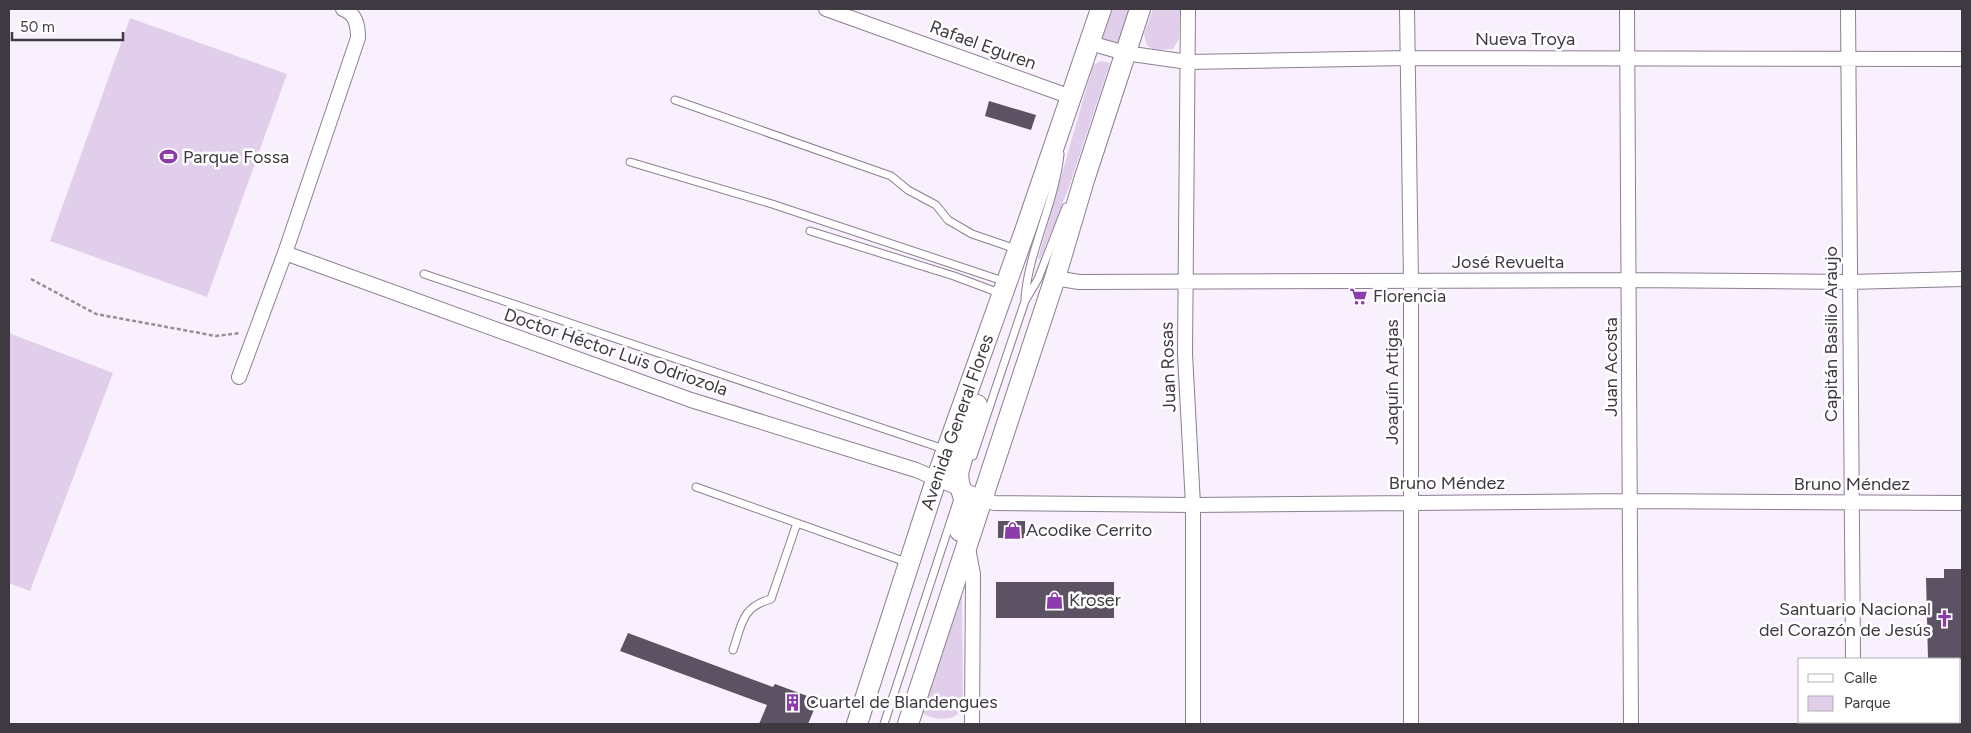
<svg xmlns="http://www.w3.org/2000/svg" width="1971" height="733" viewBox="0 0 1971 733" font-family="Figtree,sans-serif">
  <rect width="100%" height="100%" fill="#f8f0fc"/>
  <!-- green -->
  <path fill="#e1ceea" d="M1112,9H1129L1118,42L1109,43L1101,40Z
    M1153,9H1180L1179,39L1173,49L1154,50L1147,45L1144,34Z
    M130,18L287,74L207,297L50,241Z
    M1101,61L1110,63L1069,187L1040,260L1038,258L1093,65Z
    M9,333L113,373L30,591L9,583Z
    M962,591L963,706C961,710 958,714 955,716C947,721 928,719 922,712Z"/>
  <!-- building -->
  <path fill="#5d5263" d="M989,101L1036,115L1031,130L985,116Z
    M998,521H1025V538H998Z
    M1944,569H1962V659H1928L1926,578H1944Z
    M996,582H1114V618H996Z
    M628,633L773,687L775,684L818,700L808,724H759L767,705L620,651Z"/>
  <g fill="none" stroke-linecap="round" stroke-linejoin="round">
    <defs>
      <path id="service" d="M675,100L891,176L908,190L936,205L948,220L972,234L1016,249
        M630,162L772,204L1006,282
        M810,231L954,276L1002,294
        M424,274L944,449
        M1025,298C1029,249 1055,203 1060,154
        M973,456L1025,301L1038,279L1066,207
        M696,487L906,562
        M733,650C742,625 741,607 771,599L797,523
        M884,724L957,502"/>
      <path id="minor" d="M826,9L1071,97
        M1188,9L1185,354L1193,505V724
        M1407,9L1411,282V724
        M1627,9L1631,724
        M1848,9L1853,659
        M1090,43L1125,53L1188,62L1408,58L1962,59
        M285,253L691,400L916,470L994,503L1193,505L1631,501L1962,503
        M1055,278L1079,282L1630,280L1849,282L1962,279
        M239,377L285,253L358,38C358,25 356,14 343,9
        M968,548L973,574L972,724
        M1853,722V724"/>
      <g id="secondary">
        <path d="M960,531L966,505L959,483L958,473L977,405"/>
        <path id="s1" d="M857,724L936,480L1025,231L1101,9"/>
        <path d="M908,724L1055,278L1084,180L1140,9"/>
      </g>
    </defs>
    <!-- service casing -->
    <use href="#service" stroke="#8c7f92" stroke-width="9"/>
    <!-- minor casing -->
    <use href="#minor" stroke="#8c7f92" stroke-width="16"/>
    <!-- secondary casing -->
    <use href="#secondary" stroke="#8c7f92" stroke-width="22"/>
    <!-- path -->
    <path stroke="#968f99" stroke-width="2.5" stroke-dasharray="4 2.5" stroke-linecap="butt" d="M31,279L96,314L216,336L240,333"/>
    <!-- service -->
    <use href="#service" stroke="#fff" stroke-width="7"/>
    <!-- minor -->
    <use href="#minor" stroke="#fff" stroke-width="14"/>
    <!-- secondary -->
    <use href="#secondary" stroke="#fff" stroke-width="20"/>
  </g>
  <!-- icons -->
  <defs>
    <symbol id="stadium-bare" viewBox="-9 -9 18 18"><path d="M0-5a6.5 5 0 1 0 0 10a6.5 5 0 1 0 0-10ZM-3.5-1.8h7v3.6h-7Z" fill="#8c3cac" stroke="#fff" stroke-width="2.5" paint-order="stroke"/></symbol>
    <symbol id="supermarket-bare" viewBox="-9 -9 18 18"><path d="M-6-5.5h2.5l.6 2H6L4.5 2H-2.5L-4.4-4H-6ZM-1.5 3.2a1.3 1.3 0 1 0 .1 0ZM3 3.2a1.3 1.3 0 1 0 .1 0Z" fill="#8c3cac" stroke="#fff" stroke-width="2.5" paint-order="stroke"/></symbol>
    <symbol id="shop-bare" viewBox="-9 -9 18 18"><path d="M-5-2.5h2.3a2.7 3.5 0 0 1 5.4 0H5L5.5 6h-11ZM-1.5-2.5h3a1.5 2.3 0 0 0-3 0Z" fill="#8c3cac" stroke="#fff" stroke-width="2.5" paint-order="stroke"/></symbol>
    <symbol id="church-bare" viewBox="-9 -9 18 18"><path d="M-1.2-6h2.4v3.5h3.3v2.4h-3.3V6h-2.4V-.1h-3.3v-2.4h3.3Z" fill="#8c3cac" stroke="#fff" stroke-width="2.5" paint-order="stroke"/></symbol>
    <symbol id="building-bare" viewBox="-9 -9 18 18"><path d="M-4-6H4V6H1V3H-1V6H-4ZM-2.5-4.3h1.7v1.8h-1.7ZM.8-4.3h1.7v1.8H.8ZM-2.5-1h1.7V.8h-1.7ZM.8-1h1.7V.8H.8Z" fill="#8c3cac" stroke="#fff" stroke-width="2.5" paint-order="stroke"/></symbol>
  </defs>
  <g fill-rule="evenodd">
    <use href="#stadium-bare" x="156" y="144" width="25" height="25"/>
    <use href="#supermarket-bare" x="1346" y="284" width="25" height="25"/>
    <use href="#shop-bare" x="1000" y="518" width="25" height="25"/>
    <use href="#shop-bare" x="1042" y="588" width="25" height="25"/>
    <use href="#church-bare" x="1932" y="606" width="25" height="25"/>
    <use href="#building-bare" x="780" y="690" width="25" height="25"/>
  </g>
  <g text-anchor="middle" dominant-baseline="central" stroke-width="5" stroke-linejoin="round" paint-order="stroke">
    <!-- street labels -->
    <g font-size="18" fill="#3f3941" stroke="#fff">
      <text x="1525" y="39">Nueva Troya</text>
      <text transform="translate(983 45) rotate(20)">Rafael Eguren</text>
      <text x="1508" y="262">José Revuelta</text>
      <text transform="translate(1831 334) rotate(-90)">Capitán Basilio Araujo</text>
      <text transform="translate(616 352) rotate(19)">Doctor Héctor Luis Odriozola</text>
      <text transform="translate(1168 367) rotate(-92)">Juan Rosas</text>
      <text transform="translate(1611 367) rotate(-90)">Juan Acosta</text>
      <text transform="translate(1392 382) rotate(-90)">Joaquín Artigas</text>
      <text stroke="none"><textPath href="#s1" startOffset="318">Avenida General Flores</textPath></text>
      <text x="1447" y="483">Bruno Méndez</text>
      <text x="1852" y="484">Bruno Méndez</text>
    </g>
    <!-- poi labels -->
    <g font-size="18" fill="#3f3941" stroke="#fff" text-anchor="start">
      <text x="183" y="157">Parque Fossa</text>
      <text x="1373" y="296">Florencia</text>
      <text x="1026" y="530">Acodike Cerrito</text>
      <text x="1069" y="600">Kroser</text>
      <text x="1931" y="609" text-anchor="end">Santuario Nacional<tspan x="1931" dy="21">del Corazón de Jesús</tspan></text>
      <text x="806" y="702">Cuartel de Blandengues</text>
    </g>
  </g>
  <!-- border -->
  <rect width="1971" height="733" fill="none" stroke="#3f3941" stroke-width="20"/>
  <!-- legend -->
  <rect x="1798" y="658" width="162" height="65" fill="#ffffff" stroke="#b2b0b3"/>
  <rect x="1808" y="674" width="25" height="8" fill="#ffffff" stroke="#b2b0b3"/>
  <text x="1844" y="683" font-size="15" fill="#3f3941">Calle</text>
  <rect x="1808" y="696" width="25" height="15" fill="#e1ceea" stroke="#b2b0b3"/>
  <text x="1844" y="708" font-size="15" fill="#3f3941">Parque</text>
  <!-- scale -->
  <path d="M12 32v8h111v-8" fill="none" stroke="#3f3941" stroke-width="2.5"/>
  <text x="20" y="32" font-size="15" fill="#3f3941" stroke="#ffffff" stroke-width="4" paint-order="stroke">50 m</text>
</svg>
